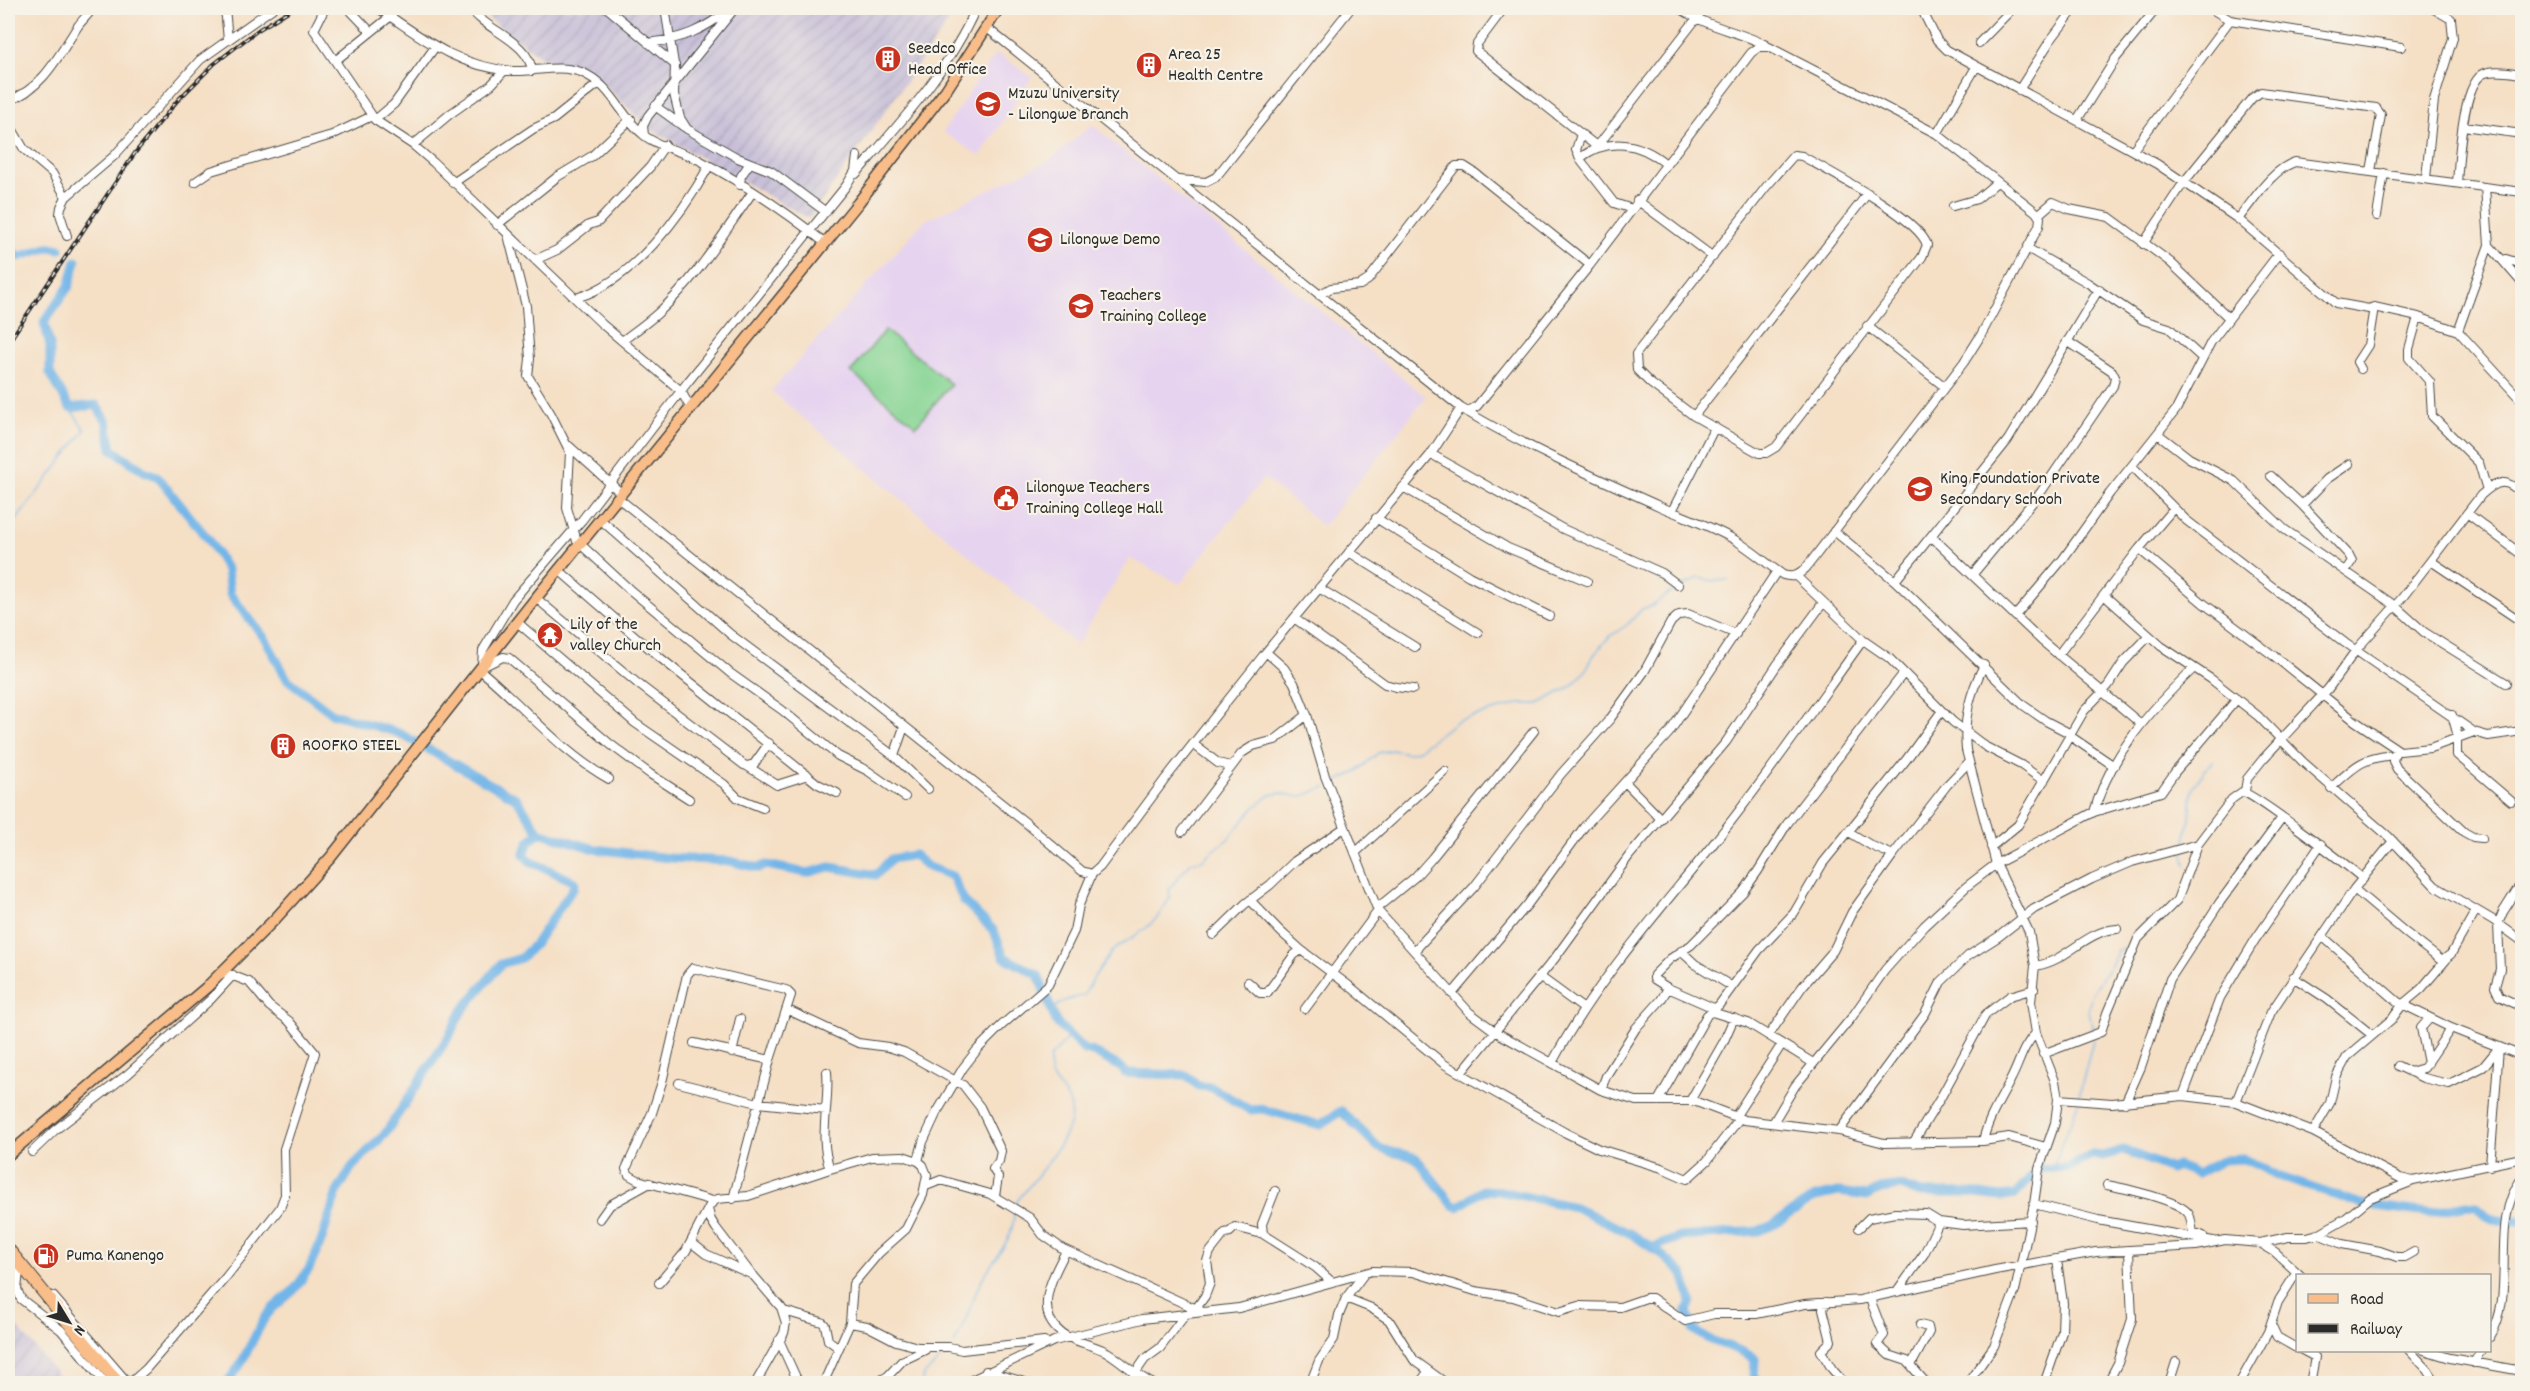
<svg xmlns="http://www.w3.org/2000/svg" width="2530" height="1391" viewBox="0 0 2530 1391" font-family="Dekko,sans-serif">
  <defs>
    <pattern id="industrial-furrows" width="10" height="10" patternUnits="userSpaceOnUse" patternTransform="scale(1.5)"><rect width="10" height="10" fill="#c8c0d8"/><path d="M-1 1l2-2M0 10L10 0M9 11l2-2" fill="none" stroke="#aca5ba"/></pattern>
  </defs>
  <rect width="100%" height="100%" fill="#f7f3e8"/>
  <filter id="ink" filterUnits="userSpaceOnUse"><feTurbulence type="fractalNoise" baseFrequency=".0167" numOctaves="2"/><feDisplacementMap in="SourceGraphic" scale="12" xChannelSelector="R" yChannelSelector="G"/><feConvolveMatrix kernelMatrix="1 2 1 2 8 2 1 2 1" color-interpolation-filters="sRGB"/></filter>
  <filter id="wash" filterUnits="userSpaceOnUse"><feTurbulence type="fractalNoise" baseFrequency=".008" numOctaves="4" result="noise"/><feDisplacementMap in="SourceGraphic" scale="24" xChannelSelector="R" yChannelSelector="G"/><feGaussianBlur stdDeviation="1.35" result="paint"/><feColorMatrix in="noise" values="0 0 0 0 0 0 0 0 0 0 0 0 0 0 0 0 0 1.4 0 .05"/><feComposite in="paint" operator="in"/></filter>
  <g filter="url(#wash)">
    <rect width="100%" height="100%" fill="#f5dfc5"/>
    <!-- built -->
    <path fill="#e6d3f0" d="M996,53L1032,77L980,156L943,132Z
      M1092,125L1426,397L1323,526L1264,478L1180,584L1130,558L1077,645L771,391L924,221L1050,160Z"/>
    <!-- industrial -->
    <path fill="url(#industrial-furrows)" d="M479,8H958L809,219L650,129L604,85L578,65L567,66L545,60L492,21Z
      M8,1315L64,1383H8Z"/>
    <!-- park -->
    <path fill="#85d493" stroke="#58805f" stroke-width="1.5" d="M885,330L951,384L916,426L851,372Z"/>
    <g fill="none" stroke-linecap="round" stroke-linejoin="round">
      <!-- stream -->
      <path stroke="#72b5e8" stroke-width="1.5" d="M8,531L85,430L70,408
        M1332,784L1356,772L1378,753L1392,750L1407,753L1418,750L1457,721L1518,704H1538L1548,699L1570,687L1584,673L1594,655L1608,638L1628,624L1642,609L1652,606L1670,593L1699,578L1713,581L1728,580
        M2184,845L2190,818L2192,792L2195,784L2213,760
        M2184,852L2186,865
        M1051,1010L1064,1001L1084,995L1094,977L1112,951L1145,929L1157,918L1170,898L1169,889L1191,862L1202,860L1229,838L1253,809L1270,795L1280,793L1300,797L1326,787
        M2093,1032C2092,1024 2089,1015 2089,1008C2090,986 2113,970 2117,951L2128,948L2139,928L2149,922
        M2079,1096L2093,1040
        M2049,1169L2057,1158L2078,1103
        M1015,1204C1031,1182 1083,1129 1069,1101C1059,1082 1047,1084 1050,1057L1062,1045L1069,1035
        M954,1344C965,1325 971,1303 980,1283C993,1258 1015,1241 1014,1211
        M921,1384L924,1375L949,1350"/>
      <!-- river -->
      <path stroke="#72b5e8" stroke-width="9" d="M8,244L18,257L50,247L60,249
        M76,261L69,286L44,322L50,345V373L70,408L96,405L107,422L112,449L144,471L157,476L209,540L227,570L230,594L266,640L287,679L333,714L399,733L517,799L539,832L595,849L669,858L729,861L759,868L766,865L807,873L830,867L876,875L891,859L914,855L928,867L952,876L964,901L994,931L1004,957L1038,975L1056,1022L1084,1050L1093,1052L1122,1068L1125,1073L1186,1075L1199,1086L1211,1087L1250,1110L1262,1109L1320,1125L1341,1111L1378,1147C1390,1154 1404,1153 1416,1158L1453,1205L1458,1207L1483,1190L1500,1191L1575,1207L1633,1235L1661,1254L1683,1274L1691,1301L1687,1311L1693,1329C1712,1346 1735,1344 1755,1359L1754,1375L1758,1384
        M1652,1248L1680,1237L1758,1231L1771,1226L1815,1197L1839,1192L1868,1196L1880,1189L1901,1186L1921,1193H1968L2002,1197L2015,1195L2039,1169L2068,1167L2092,1155L2103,1156L2124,1150L2171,1169L2177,1166L2197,1174L2223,1160L2244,1159L2283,1178L2361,1204L2429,1213L2466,1205L2477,1206C2486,1224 2505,1220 2522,1221
        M226,1384L240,1365L264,1319L272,1309L294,1290L309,1269L322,1239L337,1192L352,1167L385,1134L449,1036L461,1012L501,964L521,958L534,945L574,887L575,882L530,861L524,854L529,842L539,832"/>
    </g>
  </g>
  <g filter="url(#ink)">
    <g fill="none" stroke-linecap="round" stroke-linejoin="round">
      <defs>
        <path id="minor" d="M225,8L228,40
          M325,8L314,30L375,120L413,145L434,163L602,324L681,391L691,409
          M348,8L371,32
          M378,8C422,38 457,67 513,71C535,72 559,64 581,72C613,85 620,117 645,136C657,146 683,152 699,160C741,182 788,213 825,243
          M470,8C486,31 529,41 532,71
          M607,8L675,65L674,94L680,118L687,129L738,158L771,171L826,212
          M665,8L674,64
          M1504,8L1477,44L1476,51L1595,145L1600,143L1696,19
          M1680,8C1706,27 1738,31 1766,45
          M1921,8L1937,40L1947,50L2157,164L2238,219L2336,303L2369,309L2374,307L2418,317L2458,331L2522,401
          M2230,20L2401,47
          M987,28L1461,408C1521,445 1595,477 1659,506C1684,517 1711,526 1735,540C1752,550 1767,564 1783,575C1793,578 1798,576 1806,568L1964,362L1981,335L2039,226L2040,218L2036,212L1937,134L1769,47H1759L1751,53L1590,265L1477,406L1467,412
          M648,43C683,39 704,30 731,8
          M1979,43L2013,8
          M335,61L391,16
          M2019,90L2050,41L2075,8
          M8,101C43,89 59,55 78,26C83,19 89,14 93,8
          M655,106L684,127
          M375,120L394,104L435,47
          M2077,120L2116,58L2157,8
          M8,122L24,149L52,173L66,197
          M2463,126L2522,134
          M1581,134L1576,150L1582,162L1614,203L1632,209
          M1937,134L1976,67
          M644,135L643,126L648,116L735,8
          M413,145L450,114L491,85L505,70
          M2133,150L2230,20L2210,8
          M1794,155L1802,156C1828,171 1919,218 1927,245L1922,257L1776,447L1766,453H1759L1694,416L1650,383L1637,370L1636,354L1766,187Z
          M1580,158C1608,137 1640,142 1666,164
          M856,174C900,123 949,70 976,8
          M2426,178L2434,100L2453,38L2451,19L2432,8
          M1178,180L1206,182L1216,177L1351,8
          M195,182L211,171L332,135L372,116
          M453,183L533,129L554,119L599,83
          M2457,183C2459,160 2462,81 2485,73C2496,69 2512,73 2522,74
          M740,185L741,176L750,163
          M1637,200L1713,257
          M1953,206L1977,199L1997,182
          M2038,215L2053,202L2069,209L2109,217L2170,262L2228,317
          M2377,216L2384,173
          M2238,219C2254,200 2271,170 2295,162L2522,192
          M497,225L557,177L592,156L631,119
          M508,235L526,306L530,359L528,376L551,414L570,452L567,508L577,541L629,589L730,673L782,710L838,756L868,771L905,797
          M67,236L60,214L61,207L66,197L114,156L200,60L273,8
          M2143,244L2184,182L2252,98L2261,92L2376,108L2381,115L2371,171
          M2489,245L2522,283
          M2027,248L2088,283L2143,320L2169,328L2202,358
          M2506,259L2522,264
          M535,260L557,250L589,225L598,222L650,167L665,145
          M1319,295L1331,288L1360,285L1368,280L1456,166H1464L1475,173L1590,265
          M576,298C632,282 682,215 709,166
          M2418,317L2409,349V358L2430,382L2432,416L2479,463L2487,490
          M1867,326L1945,387
          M2458,331L2489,245L2485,187
          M622,341C634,332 647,323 658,313C696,279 723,234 752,193
          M2361,369L2357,362L2368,345L2374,307
          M1694,416L1868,193
          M2158,434L2189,458L2234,481L2284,529L2394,605L2424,632L2506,683
          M569,446L622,494
          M1431,454L1563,529L1662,573L1678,585
          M2133,467L2186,520L2345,643L2474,732
          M2271,476L2302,505L2349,555L2352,561L2345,571
          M1403,487L1508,548L1587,581
          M618,498L1026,823L1082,871L1092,874L1100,867L1166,778L1266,652L1431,454L1461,408
          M2302,505L2327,479L2349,464
          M1672,511L1715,427
          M2467,513L2522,555
          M1376,518L1469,576L1549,616
          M601,520L730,634L894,756L928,789
          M1834,531L1895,581L2023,705L2046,721L2071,734
          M1931,536L2043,642L2141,724
          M2139,549L2203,603L2274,656L2355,721L2400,751L2430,748L2474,732L2488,736L2522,731
          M1349,552L1478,633
          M2431,561L2522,622
          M560,571L658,656L818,784L837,793
          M1973,574L2041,492L2113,386L2115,377L2112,371L2067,341
          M1796,576L1863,640L1889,658L1953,722L1986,747L2021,765L2044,781
          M1895,581L2008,440L2099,289
          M1319,588L1415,647
          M2105,596L2161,646L2211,679L2258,716L2303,762L2388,836L2435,886L2493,920L2522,941
          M536,598L637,683L744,765L747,766L754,764L769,743
          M2015,616L2063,559L2110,493L2176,410L2211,342L2279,253
          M1294,618L1385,684L1396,687L1413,689
          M517,622L635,723L724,784L738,798L763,808
          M1266,652L1284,668L1294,683L1307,715L1325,776L1378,911L1469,1012L1496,1032L1601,1090L1636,1101H1694L1744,1120L1839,1131L1884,1143L1983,1141L2009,1137L2046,1147
          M2058,655L2139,549L2173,509
          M482,667L483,650L513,600L582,520L687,383L846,186L855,171L857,156
          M482,667L503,657L509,658L610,744L650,774L689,799
          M480,670C523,705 560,752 609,779
          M2452,715L2457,733V755L2511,801
          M2070,736L2114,766
          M1193,744L1218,763L1230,766
          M2396,749L2393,761L2397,769L2464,832L2473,837L2482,838
          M894,756L904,727
          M747,766L777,785L808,775
          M1625,782L1661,819
          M2331,788C2355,766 2361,758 2394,755
          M2245,791L2247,779L2263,759L2328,689L2356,650L2402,598L2481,495C2498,480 2506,478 2522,494
          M2094,812C2110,755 2152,708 2194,668
          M1182,832L1242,753L1253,746L1275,740L1307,715
          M1849,832L1872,846L1893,855
          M1991,847L2018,825L2084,711L2108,686L2123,663L2149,636
          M1355,853L1445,771
          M2522,882L2503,912L2498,924L2500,969L2495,987L2499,996L2522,1007
          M2354,889L2406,933L2442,961L2451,954L2475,912
          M1250,900L1281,932L1301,950L1352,988L1444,1064L1566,1133L1599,1149L1662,1168L1687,1179L1707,1161L1739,1119
          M1377,908L1415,877L1432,858L1534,731
          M1213,935L1245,904L1270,885L1295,861L1344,828
          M2322,936L2398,1002L2451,1028L2522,1056
          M1415,950L1474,887L1561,774L1610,719L1644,672L1671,622L1679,615L1688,614L1736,634
          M1681,951L1695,964L1731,986
          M2035,966C2067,962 2084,931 2117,929
          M1539,976L1584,1009
          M2293,977L2327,999L2372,1035
          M1248,982L1260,993H1267L1294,955L1301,950
          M1452,994L1528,904L1584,827L1669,733L1777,571
          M1305,1009L1378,911
          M1716,1009L1668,988L1654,979V975L1670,959L1691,945L1743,892L1758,871L1787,824L1903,674
          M788,1010L858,1043L888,1047L904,1052L963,1085L980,1107L1001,1151L999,1161L993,1169L998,1177L995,1196
          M1712,1012L1748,1023L1813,1063
          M1769,1035L1802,987L1833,951L1852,912L1893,855L1947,785L1969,762
          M694,1043L770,1060
          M732,1053L740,1019
          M2043,1054L2101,1032L2107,1013L2138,939L2177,900L2198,844
          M1552,1063C1595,982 1657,914 1714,843C1767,777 1814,708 1863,640
          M2428,1063L2421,1028L2429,1019
          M2398,1066L2423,1078L2449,1084L2483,1067L2497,1050
          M827,1072C830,1104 818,1137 830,1169
          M2410,1072L2424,1068L2451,1028
          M1461,1073L1555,958L1629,856L1726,742L1777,665L1823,603
          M679,1083L758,1103L826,1110
          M1601,1090L1606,1076L1636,1028L1661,1000L1668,988
          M2183,1096L2220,998L2255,940L2321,844
          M2058,1099L2112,1103L2183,1096L2236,1102L2313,1132L2400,1178L2413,1181L2522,1158
          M1658,1101L1707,1015L1719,1005L1759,950L1794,913L1823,863L1906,760L1941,712
          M1690,1101L1723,1043L1734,1018
          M2236,1102L2271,1012L2354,889L2393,841
          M2125,1103L2141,1067L2170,979L2220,902L2281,819
          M1735,1117L1782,1044
          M1773,1123L1795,1086L1852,1017L1885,970L1924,926L1966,887L1996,864L2094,812L2161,792L2175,772L2237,699
          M1839,1131L1925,1014L1941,982L1968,956L1998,937L2034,909L2092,879L2132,862L2198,844L2232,799L2242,792C2251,791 2348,866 2362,878
          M2313,1132L2330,1103L2336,1077L2347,1057L2392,1019L2403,1004L2421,989L2446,960
          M1983,1141C1988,1118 2001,1099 2011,1079C2020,1062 2022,1047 2036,1033
          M1913,1143L1941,1097L1986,1014L2010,996L2034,989
          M32,1152L55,1130L128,1074L211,999L233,975
          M918,1161L923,1142L936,1114L963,1068L977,1050L1001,1026L1048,985L1074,931L1079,905L1092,874
          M2490,1166L2499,1047
          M2107,1185C2124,1188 2178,1200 2188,1213C2192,1218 2191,1226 2193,1232L2203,1236
          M926,1186L941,1180L990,1194L1030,1218L1043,1235L1063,1249L1201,1311
          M1275,1191L1262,1224L1263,1234L1315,1267L1332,1282
          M713,1201L638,1180L629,1175L626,1169L652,1113L662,1082L687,975L693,968L786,990L791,995L770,1060L733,1199
          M2034,1204L2098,1220L2213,1241
          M708,1209L711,1220L716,1228L752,1275
          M600,1219L610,1205L650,1183
          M1859,1228L1869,1218L1895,1213L1926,1214L1939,1222L1963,1225L2031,1221
          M2318,1234L2342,1244L2380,1251L2397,1257H2405L2414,1252
          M692,1243L706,1254L753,1275L784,1311L822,1322L825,1325L828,1340L839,1348
          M2260,1243L2288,1237H2307L2318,1234L2346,1218L2370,1198L2413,1181
          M1066,1251C1054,1273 1033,1310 1060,1332C1072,1342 1092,1344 1107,1352C1123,1362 1136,1375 1153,1384
          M19,1272L17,1289L21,1299L61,1330L106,1384
          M659,1283L686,1251L710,1205L717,1199L748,1196L830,1169L872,1157L903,1156L918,1161L923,1165L927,1175L923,1195L906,1229L879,1253L853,1284L850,1323L823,1384
          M1897,1292L1924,1254L1939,1222
          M53,1296L129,1384
          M1346,1298L1371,1308L1389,1320L1414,1360L1447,1384
          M1870,1299L1884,1335L1877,1344L1889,1355L1907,1361L1927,1384
          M1826,1302L1823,1309L1831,1341L1821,1351L1832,1369L1845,1384
          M1195,1310L1205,1296L1210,1283L1207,1261L1210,1252L1225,1233L1230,1232L1235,1227L1258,1233L1262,1232
          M850,1323L867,1326L896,1341L918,1347H949L962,1350L1044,1341
          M2271,1324L2277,1337L2298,1349
          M2490,1337C2518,1291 2488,1224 2522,1178
          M779,1340L799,1384
          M2302,1350L2315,1357L2310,1384
          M2409,1350L2428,1370L2437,1384
          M2424,1350L2450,1358L2522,1371
          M2474,1363L2481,1350
          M1911,1365L1929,1332L1928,1327L1920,1325
          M986,1371L1031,1384
          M129,1384L146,1369L226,1277L280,1208L285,1195L284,1149L315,1053L289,1021L269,1006L249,982L223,972
          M755,1384L784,1333L786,1323L781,1307
          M874,1384L888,1376L902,1361L925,1350
          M963,1384L1054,1341L1142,1319L1239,1308L1372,1271L1413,1272L1475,1291L1513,1297L1559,1312L1579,1306L1620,1307L1646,1298H1652L1685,1321L1714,1314H1756L1805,1304L1860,1300L1995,1270L2096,1252L2196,1246L2225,1240L2260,1243L2275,1252L2301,1276
          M1124,1384L1132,1378L1145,1359L1160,1348L1185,1315
          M1310,1384L1319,1361L1334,1339L1339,1315L1346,1298L1364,1274
          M1419,1384L1428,1372
          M1967,1384L1994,1346L2015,1291L2034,1204L2039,1169L2055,1123L2058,1099L2055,1081L2036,1033L2031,1002L2035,966L2029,932L1996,864L1966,750C1963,718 1970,693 1984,665
          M2044,1384L2062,1332L2063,1303L2057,1260
          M2107,1384L2118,1363L2132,1319L2129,1251
          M2169,1384L2176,1362
          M2239,1384L2268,1332L2278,1302L2297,1272"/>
        <path id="major" d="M8,1155L207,987L276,918L331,857L536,598L858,203L946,90L999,8"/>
        <path id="highway" d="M8,1249L119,1384"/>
      </defs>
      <!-- minor casing -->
      <use href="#minor" stroke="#494642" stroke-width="10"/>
      <!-- major casing -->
      <use href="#major" stroke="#494642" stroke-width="13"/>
      <!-- highway casing -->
      <use href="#highway" stroke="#494642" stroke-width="14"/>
      <!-- minor -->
      <use href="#minor" stroke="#fff" stroke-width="8"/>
      <!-- major -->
      <use href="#major" stroke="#f8bd89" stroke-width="10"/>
      <!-- highway -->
      <use href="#highway" stroke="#f8bd89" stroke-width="12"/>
      <defs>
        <path id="rail" d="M8,343L135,153L177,101L214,64L258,30L293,8"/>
      </defs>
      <!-- rail casing -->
      <use href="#rail" stroke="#2b2b2b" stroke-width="4"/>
      <!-- rail -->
      <use href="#rail" stroke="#f7f3e8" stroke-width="1.5" stroke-dasharray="4.5" stroke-linecap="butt"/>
    </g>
  </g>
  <!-- icons -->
  <defs>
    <symbol id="building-disc" viewBox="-11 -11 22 22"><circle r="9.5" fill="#c8321e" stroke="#f7f3e8"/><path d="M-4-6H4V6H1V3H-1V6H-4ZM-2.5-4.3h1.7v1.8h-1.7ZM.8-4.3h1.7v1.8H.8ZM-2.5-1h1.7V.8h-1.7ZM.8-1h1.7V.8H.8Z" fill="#fff"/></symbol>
    <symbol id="university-disc" viewBox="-11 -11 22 22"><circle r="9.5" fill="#c8321e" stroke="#f7f3e8"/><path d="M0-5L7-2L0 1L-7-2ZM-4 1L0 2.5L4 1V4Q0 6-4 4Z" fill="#fff"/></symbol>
    <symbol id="school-disc" viewBox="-11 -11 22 22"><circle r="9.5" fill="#c8321e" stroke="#f7f3e8"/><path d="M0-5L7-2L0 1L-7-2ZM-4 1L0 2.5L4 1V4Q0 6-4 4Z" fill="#fff"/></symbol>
    <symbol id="civic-disc" viewBox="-11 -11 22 22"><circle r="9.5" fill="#c8321e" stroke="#f7f3e8"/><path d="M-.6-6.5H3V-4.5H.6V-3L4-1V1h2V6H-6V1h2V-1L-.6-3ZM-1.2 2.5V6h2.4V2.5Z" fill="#fff"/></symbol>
    <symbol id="temple-disc" viewBox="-11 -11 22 22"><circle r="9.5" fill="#c8321e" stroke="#f7f3e8"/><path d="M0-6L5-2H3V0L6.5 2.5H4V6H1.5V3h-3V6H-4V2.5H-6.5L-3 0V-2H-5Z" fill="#fff"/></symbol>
    <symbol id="fuel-disc" viewBox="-11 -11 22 22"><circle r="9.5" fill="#c8321e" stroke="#f7f3e8"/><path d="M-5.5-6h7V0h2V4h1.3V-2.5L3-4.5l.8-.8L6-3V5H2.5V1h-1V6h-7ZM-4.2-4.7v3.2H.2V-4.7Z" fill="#fff"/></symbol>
  </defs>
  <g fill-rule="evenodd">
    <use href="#building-disc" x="873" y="44" width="30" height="30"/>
    <use href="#building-disc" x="1134" y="50" width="30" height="30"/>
    <use href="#university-disc" x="973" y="89" width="30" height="30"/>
    <use href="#school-disc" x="1025" y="225" width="30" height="30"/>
    <use href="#university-disc" x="1066" y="291" width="30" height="30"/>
    <use href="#school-disc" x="1905" y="474" width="30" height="30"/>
    <use href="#civic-disc" x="991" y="483" width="30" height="30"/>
    <use href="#temple-disc" x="535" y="620" width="30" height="30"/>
    <use href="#building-disc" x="268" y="731" width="30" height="30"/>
    <use href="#fuel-disc" x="31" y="1241" width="30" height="30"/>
  </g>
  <g text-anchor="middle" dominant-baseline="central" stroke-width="4.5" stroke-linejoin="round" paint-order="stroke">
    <!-- poi labels -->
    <g font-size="18" fill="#2b2b2b" stroke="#f7f3e8" text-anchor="start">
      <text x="908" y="49">Seedco<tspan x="908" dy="21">Head Office</tspan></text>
      <text x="1168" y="55">Area 25<tspan x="1168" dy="21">Health Centre</tspan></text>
      <text x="1008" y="94">Mzuzu University<tspan x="1008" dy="21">- Lilongwe Branch</tspan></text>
      <text x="1060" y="240">Lilongwe Demo</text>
      <text x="1100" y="296">Teachers<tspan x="1100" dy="21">Training College</tspan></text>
      <text x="1940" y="479">King Foundation Private<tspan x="1940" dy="21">Secondary Schooh</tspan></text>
      <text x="1026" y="488">Lilongwe Teachers<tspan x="1026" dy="21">Training College Hall</tspan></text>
      <text x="570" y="625">Lily of the<tspan x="570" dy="21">valley Church</tspan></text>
      <text x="302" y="746">ROOFKO STEEL</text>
      <text x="66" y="1256">Puma Kanengo</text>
    </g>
  </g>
  <!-- margin -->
  <rect width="2530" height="1391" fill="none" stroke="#f7f3e8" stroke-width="30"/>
  <!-- legend -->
  <rect x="2296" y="1274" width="195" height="78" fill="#f7f3e8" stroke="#a5a39c" stroke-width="1.5"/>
  <rect x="2308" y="1294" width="30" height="9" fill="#f8bd89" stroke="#a5a39c" stroke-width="1.5"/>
  <text x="2350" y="1304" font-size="18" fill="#2b2b2b">Road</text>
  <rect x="2308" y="1324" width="30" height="9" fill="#2b2b2b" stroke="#a5a39c" stroke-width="1.5"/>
  <text x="2350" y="1334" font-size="18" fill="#2b2b2b">Railway</text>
  <!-- north arrow -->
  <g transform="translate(69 1322) rotate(128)" stroke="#f7f3e8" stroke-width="4.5" paint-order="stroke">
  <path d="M0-4.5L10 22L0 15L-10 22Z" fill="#2b2b2b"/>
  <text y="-9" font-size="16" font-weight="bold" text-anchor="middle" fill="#2b2b2b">N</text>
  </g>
</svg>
